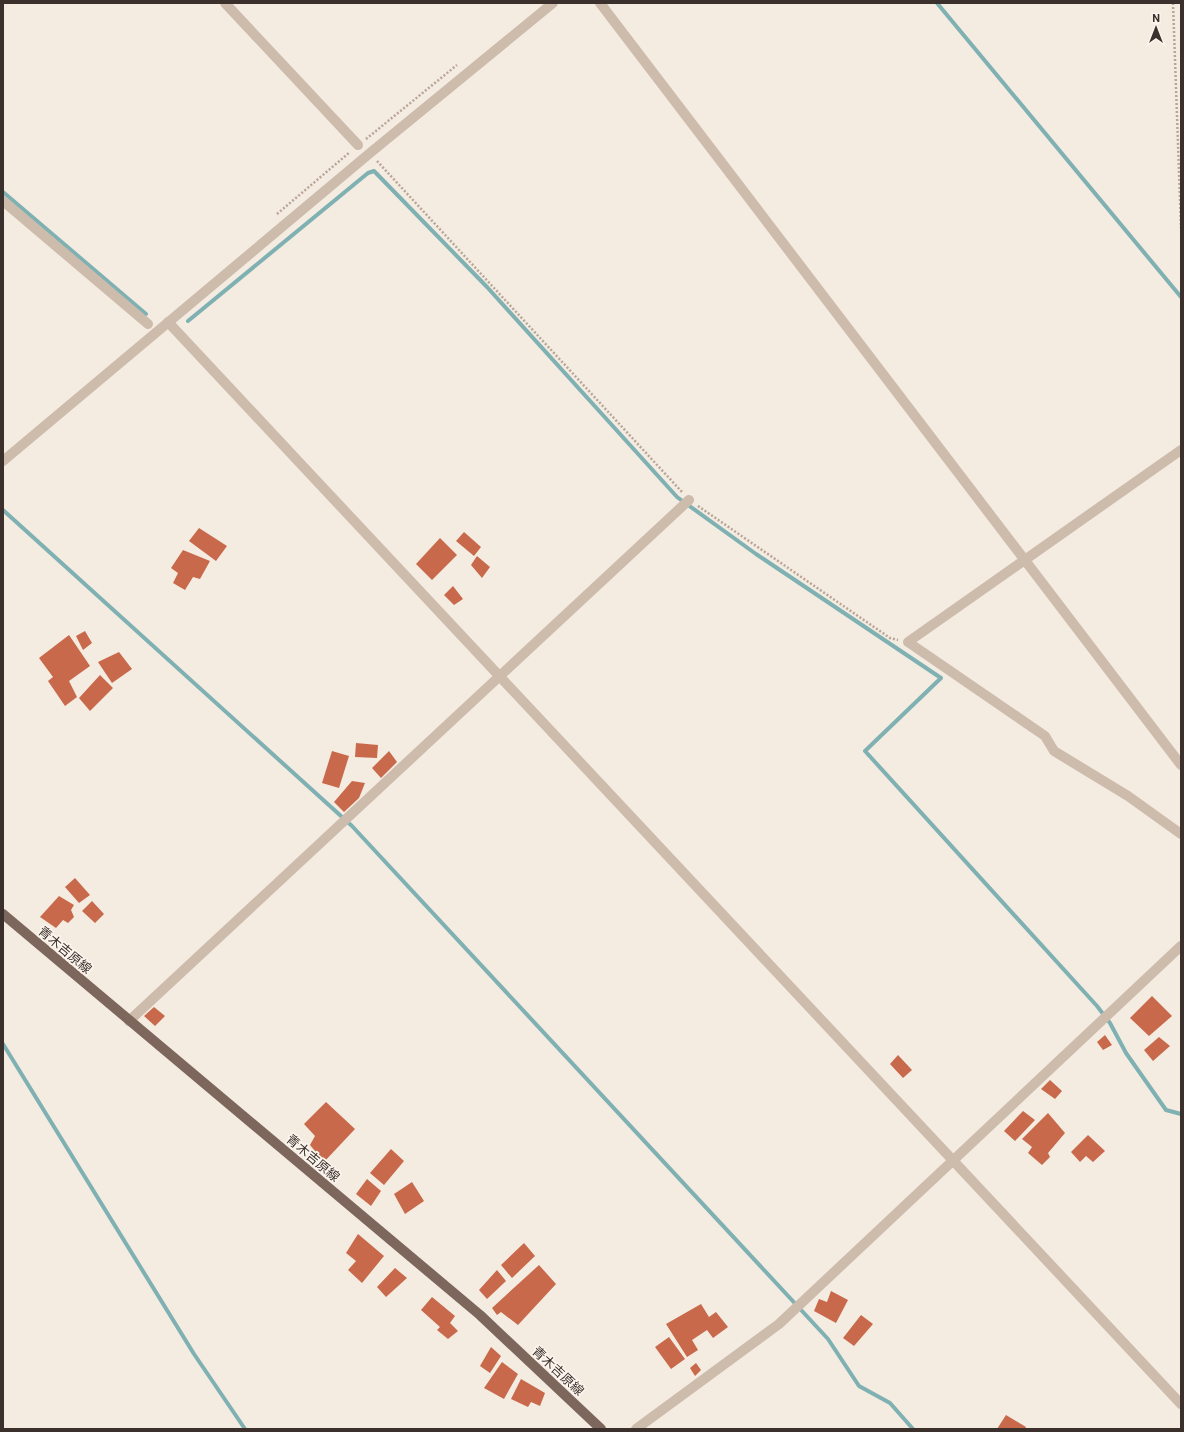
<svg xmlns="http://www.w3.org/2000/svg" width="1184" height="1432" viewBox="0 0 1184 1432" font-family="Roboto,'Noto Sans JP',sans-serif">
  <rect width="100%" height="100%" fill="#f4ebe1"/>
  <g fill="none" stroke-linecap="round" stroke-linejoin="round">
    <!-- stream -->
    <path stroke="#7fb0b2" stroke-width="4" d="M937,3L1181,297
      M3,192L146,314
      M188,321L368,173L374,171L487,287L677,497L756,554L941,678L865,751L1097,1006L1110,1023L1126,1053L1166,1110L1181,1114
      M3,510L352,826L828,1339L859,1386L890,1403L913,1429
      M3,1044L194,1354L245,1429"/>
  </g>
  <!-- building -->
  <path fill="#c8694b" d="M199,528L227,546L216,561L189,541Z
    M464,532L481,547L474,556L456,541Z
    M440,538L457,555L432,580L416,564Z
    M183,550L210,561L200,579L193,577L185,590L173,583L178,573L171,568Z
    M477,556L490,567L482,578L471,565Z
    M453,586L463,599L454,605L444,595Z
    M85,631L92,643L83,650L76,636Z
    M69,635L90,666L69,681L77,697L65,706L48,681L53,677L39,658Z
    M119,652L132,669L112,683L98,662Z
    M100,675L113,688L90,711L79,698Z
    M356,743L378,745L377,758L355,757Z
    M332,751L349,756L339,788L322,783Z
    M389,751L397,762L381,778L372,768Z
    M352,781L365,783L359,798L344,812L334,802Z
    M75,878L90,895L79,903L65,887Z
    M59,896L74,905L71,910L74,917L68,923L63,920L56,928L40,917Z
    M92,901L104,914L95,923L82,911Z
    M1152,996L1172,1016L1149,1036L1130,1018Z
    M154,1007L165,1016L155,1026L144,1016Z
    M1105,1035L1112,1045L1103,1050L1097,1042Z
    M1159,1037L1170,1046L1153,1061L1144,1050Z
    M898,1055L912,1070L903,1078L890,1064Z
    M1050,1080L1062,1091L1055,1099L1041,1089Z
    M326,1102L355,1129L324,1162L310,1145L315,1136L304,1124Z
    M1023,1111L1035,1120L1015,1141L1004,1131Z
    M1048,1113L1065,1133L1048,1153L1050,1157L1042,1165L1028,1153L1032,1147L1022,1139Z
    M1088,1135L1105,1151L1093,1162L1086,1156L1080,1162L1071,1152Z
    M391,1149L404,1161L384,1185L370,1173Z
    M367,1179L381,1191L371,1206L356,1194Z
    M412,1182L424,1201L405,1214L394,1194Z
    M358,1234L384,1256L362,1283L348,1270L356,1261L346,1253Z
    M524,1243L535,1256L512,1278L501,1265Z
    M539,1265L556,1284L518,1325L501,1312L497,1315L492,1308Z
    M395,1268L407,1278L386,1297L377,1287Z
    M497,1270L506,1281L487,1299L479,1290Z
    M831,1291L848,1300L836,1323L814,1311L819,1299L827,1302Z
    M432,1297L455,1316L450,1323L458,1331L448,1339L437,1330L440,1327L421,1310Z
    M701,1304L709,1317L716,1312L728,1327L713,1338L707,1330L692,1340L698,1350L687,1357L666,1324Z
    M861,1315L873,1324L854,1346L843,1338Z
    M669,1337L685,1359L671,1369L655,1347Z
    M491,1347L501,1356L490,1373L480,1366Z
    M502,1362L518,1374L504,1399L484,1388Z
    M696,1363L701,1370L695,1376L690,1368Z
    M521,1379L545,1393L540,1406L531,1402L528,1407L511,1399Z
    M1006,1415L1026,1427L1025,1429H997Z"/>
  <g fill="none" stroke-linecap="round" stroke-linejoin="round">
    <!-- path -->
    <path stroke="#b9a596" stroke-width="2.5" stroke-dasharray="2 2" stroke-linecap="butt" d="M1173,3L1181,228
      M366,139L457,65
      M377,161L682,492
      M277,214L350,152
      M698,506L890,638L898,640"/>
    <!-- minor -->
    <path stroke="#cdbbac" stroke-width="10" d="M225,3L358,145
      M600,3L1181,765
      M3,201L148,324
      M168,322C505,683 845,1041 1181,1404
      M1181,450L908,642L1045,736L1054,751L1128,796L1181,834
      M3,461L370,153L553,3
      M129,1021L689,500
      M636,1429L779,1324L1181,946"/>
    <!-- major -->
    <path stroke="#7d675c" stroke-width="10" d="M3,914L480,1315L601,1429"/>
  </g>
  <g text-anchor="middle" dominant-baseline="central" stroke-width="3.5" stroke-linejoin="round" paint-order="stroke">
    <!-- street labels -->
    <g font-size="13" fill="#3b302b" stroke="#fbf5ee">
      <text transform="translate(65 950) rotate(40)">青木吉原線</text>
      <text transform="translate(313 1158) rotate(40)">青木吉原線</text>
      <text transform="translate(558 1371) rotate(43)">青木吉原線</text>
    </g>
  </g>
  <!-- border -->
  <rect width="1184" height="1432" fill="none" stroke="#3b302b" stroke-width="8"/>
  <!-- north arrow -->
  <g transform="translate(1156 28)" stroke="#fbf5ee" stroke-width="3" paint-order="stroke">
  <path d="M0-3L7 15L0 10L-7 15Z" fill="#3b302b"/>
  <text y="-6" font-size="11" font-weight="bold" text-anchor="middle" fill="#3b302b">N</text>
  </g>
</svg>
